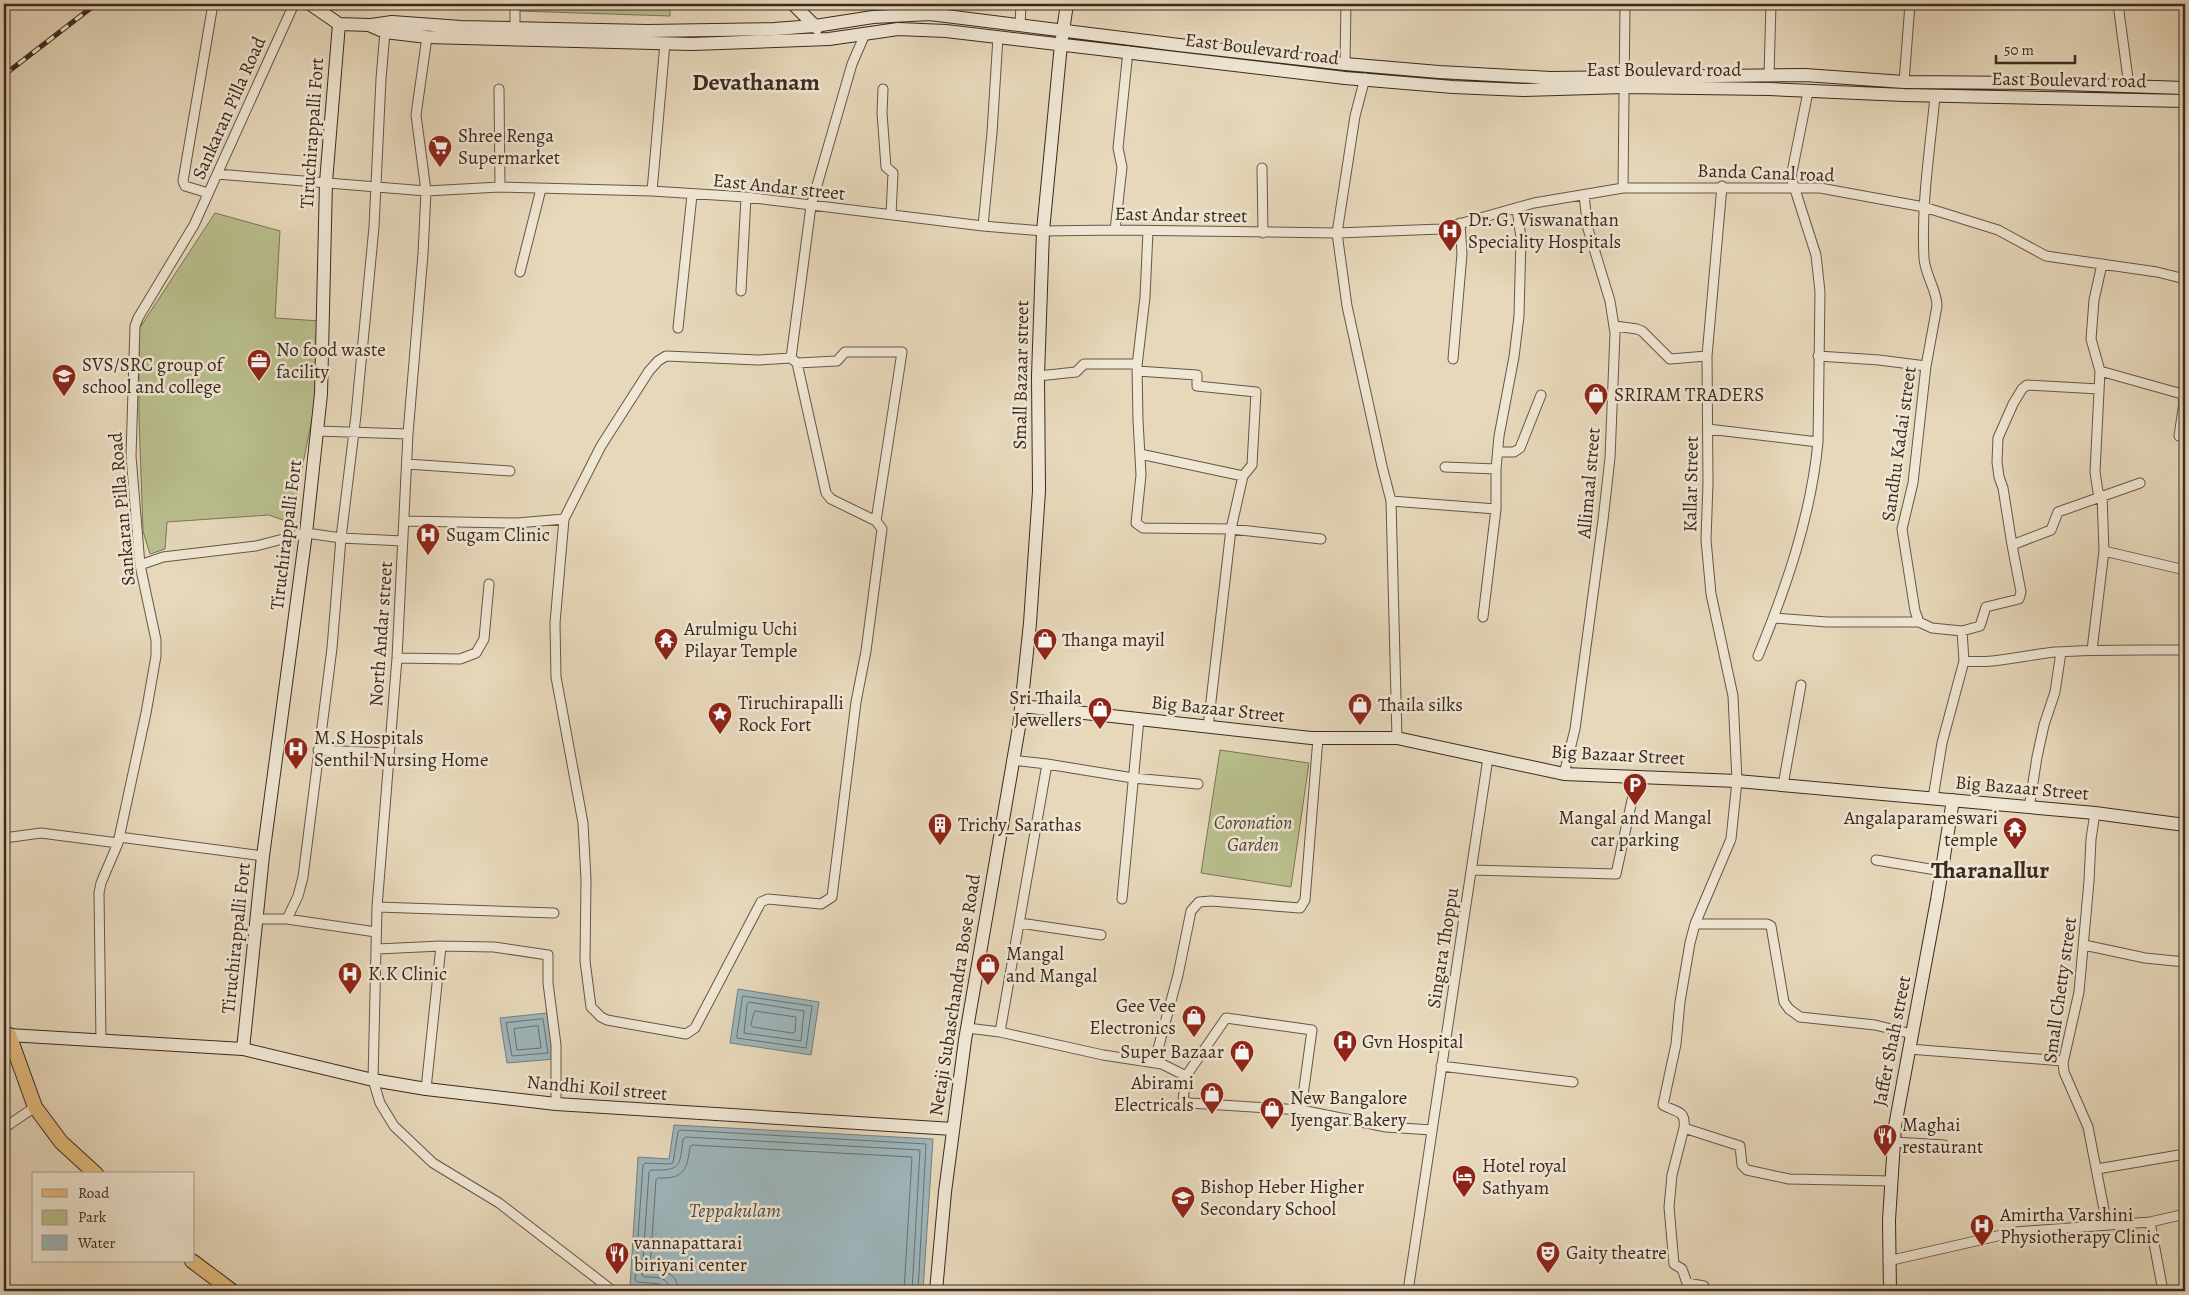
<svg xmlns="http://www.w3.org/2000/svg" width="2189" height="1295" viewBox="0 0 2189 1295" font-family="Alegreya,serif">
  <rect width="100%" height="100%" fill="#e7d8bb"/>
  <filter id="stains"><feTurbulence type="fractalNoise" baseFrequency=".004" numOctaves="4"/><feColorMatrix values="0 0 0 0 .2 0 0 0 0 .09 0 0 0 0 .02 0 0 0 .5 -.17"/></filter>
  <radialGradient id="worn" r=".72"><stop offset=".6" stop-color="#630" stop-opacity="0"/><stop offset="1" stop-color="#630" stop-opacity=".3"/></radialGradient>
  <!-- green -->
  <path fill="#b9be8d" stroke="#7a7457" d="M518,4H670V16L518,11Z
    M215,213L280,231L275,318L320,321L317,394L291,523L269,515L167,522L165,549L150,554L143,531L139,417V329Z
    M1220,750L1309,763L1291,887L1201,873Z"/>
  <!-- water -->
  <path fill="#9db6bc" stroke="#767e7e" d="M738,989L819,1002L811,1055L730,1043Z
    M547,1013L555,1059L507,1063L500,1018Z
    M674,1125L933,1139L923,1291H695L630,1287L638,1157L669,1159Z"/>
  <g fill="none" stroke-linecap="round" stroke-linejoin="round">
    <!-- shore -->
    <path stroke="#6c706e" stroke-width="1" d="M743,996L812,1006L806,1048L737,1038Z
      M749,1002L804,1011L801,1041L744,1033L747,1005Z
      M755,1011L796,1017L795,1032L792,1033L753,1027L751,1025Z
      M543,1019L548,1053L512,1056L506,1023Z
      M538,1026L541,1048L517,1050L514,1029Z
      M664,1291L660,1284L637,1282L635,1280L643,1165L645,1163L668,1164L673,1163L678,1132L680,1130L926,1144L918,1291
      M670,1291C669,1276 656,1277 644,1277L642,1274L649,1172L651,1170C681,1171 680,1166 683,1139L686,1137L920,1150L912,1291
      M678,1291C677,1268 662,1275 650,1268L656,1180L658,1178C684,1179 687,1170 690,1147L692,1145L912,1157L904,1291"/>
    <defs>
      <path id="street" d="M515,4V28
        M2118,4L2129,86
        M1020,26L1021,4
        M427,37L416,115L426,191L423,254L408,434L397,658L377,907L373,1080L380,1103L394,1126L433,1163L499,1203L613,1291
        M1345,64L1346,4
        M1769,75L1771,4
        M1365,78L1355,116L1337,233L1347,306L1382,466L1391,501L1397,738
        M1904,82L1910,4
        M499,89L500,187
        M883,89L882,113L886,167L893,173L891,215
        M1262,168L1263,233
        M217,174L426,191L500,187L652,191L746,197L983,226L1043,231L1115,230L1337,233L1441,229L1534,203L1623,188H1820L1924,207L1998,230L2046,256L2157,272L2185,279
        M1722,186L1707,356L1708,483L1706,540L1711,594L1733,696L1737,781L1731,839L1695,924L1690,943L1680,1002L1676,1044L1663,1105C1676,1113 1686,1109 1684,1128L1740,1146L1742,1165L1747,1170L1789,1179L1892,1181
        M1623,188L1625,4
        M652,191L665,43
        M208,193L185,186L183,181L213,4
        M983,226L992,133L998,37
        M1115,230L1122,167L1118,148L1128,51
        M1148,231L1145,297L1137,366L1138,420L1141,475L1136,523L1143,528L1231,529L1321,539
        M520,272L541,189
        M741,291L746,197
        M1615,326L1637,329L1642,331L1670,359L1707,356
        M678,328L692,195
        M666,356L758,360L791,358L797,363L826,493L831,499L876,521L882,529L866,651L856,702L832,897L821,904L768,899L761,902L695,1028L686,1034L607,1020L601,1017L591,1007L585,961L586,880L583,823L556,677L555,623L564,519L601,446L649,371L658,361Z
        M1818,356L1879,360L1926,366
        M791,358L811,206L852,64L865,34
        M1453,359L1462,254L1460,223
        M797,363L837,361L845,352H902L876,521
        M1137,371L1197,375V386L1256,392L1252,465L1243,476
        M2100,371L2182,394L2184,402L2179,436L2185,437
        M1038,376L1076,372L1084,364H1137
        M1708,429L1818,442L1820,292L1816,255L1791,177L1808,92
        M317,431L408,434
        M1498,452H1514L1520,448L1541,395
        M1140,454L1243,476L1231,529L1208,727
        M407,464L510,471
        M1445,467L1496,469
        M1391,501L1496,509
        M404,521L517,523L564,519
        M2012,545L2003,488L1999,477L1997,462L1998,438L2013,404L2022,389L2027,385L2099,389
        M2104,551L2185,570
        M140,565L163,557L256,546L306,533L341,538L403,541
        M1483,617L1496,509V469L1499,436L1514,357L1519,316L1521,238L1517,209
        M1774,618L1827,622H1919
        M1962,631L1980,626L1986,607L2019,599L2021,592L2012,545L2051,530L2058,512L2140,483
        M2092,650L2104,551L2102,496L2098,492L2095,472L2100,371L2091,339L2094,300L2102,264
        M1758,656C1786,588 1811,516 1818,442
        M397,658L460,659L476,653L484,639L489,584
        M1964,661C1995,664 2025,655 2055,652C2099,649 2142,650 2185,650
        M318,750L389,753
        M1047,764L1133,778L1198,784
        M1564,774L1575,729L1603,520L1610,458L1615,333L1610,301L1588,229L1584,196
        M1783,785L1801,685
        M1933,798L1942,743L1964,661L1962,631L1932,628L1919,622L1915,611L1902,529L1913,483L1926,366L1937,306C1937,290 1925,275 1924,258C1921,204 1930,150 1935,96
        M2029,808L2037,757L2044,725L2055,692L2061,652
        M2095,813L2091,839L2089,881L2079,992L2063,1063L2064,1072L2088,1127L2107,1225
        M119,837L263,856
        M4,838L41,833L118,843
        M1876,860L1942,871
        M1472,870L1616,874L1637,777
        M1122,899L1139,719
        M377,907L554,913
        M256,919H287L376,932
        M287,919L298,896L303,877L332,648L341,538L356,415L374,227L381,79L385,32
        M1020,923L1101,935
        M1695,924H1767L1771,926L1784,1002L1789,1009L1800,1017L1875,1025L1912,1034
        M2084,945L2145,958L2185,962
        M377,949L441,946L494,947L548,955V983L556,1045V1104
        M967,1028L1000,1032L1047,764L1012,760
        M1000,1032L1103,1055L1162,1064L1186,1076L1183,1101L1190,1103L1301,1110L1386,1127L1432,1130
        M101,1041L99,893L101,883L118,843L146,713L156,656V640L140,565L131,456L135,326L138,318L194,225L294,4
        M1909,1049L2063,1061
        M1162,1064L1157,1057L1158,1049L1178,975L1191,911L1199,902L1211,901L1300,908L1305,900L1318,738
        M1441,1066L1573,1082
        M1186,1076L1226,1018L1312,1030L1301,1110
        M426,1089L441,946
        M4,1128L35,1107
        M1684,1128L1672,1175L1669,1207L1674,1264L1682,1269L1687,1283L1704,1286
        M1894,1142L1944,1145
        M2097,1169L2185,1154
        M2150,1222L2163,1291
        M1888,1261L2015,1232L2150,1222L2185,1214
        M1408,1291L1488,758"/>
      <path id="secondary" d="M310,4L339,24
        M793,4L817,28
        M339,24L369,25L385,32L427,37L692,44L829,39L898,29L946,31L1345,78L1453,87L1523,90L1625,87L1769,89L1904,95L2185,101
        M371,25L392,22L461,27L647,31L774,29L815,26L873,17L930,14L1179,45L1345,64L1439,72L1551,78L1805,75L1904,82L2034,83L2185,88
        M1021,706L1311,738H1397L1564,774L1737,781L2095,813L2185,825
        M9,1035L243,1049L373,1080L426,1089L556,1104L953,1129
        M243,1049L263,856L306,533L321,394L326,182L339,24
        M936,1291L945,1192L965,1040L1019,727L1030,623L1039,491L1038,376L1043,231L1061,44L1067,4
        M1890,1291L1889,1220L1895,1126L1937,900L1953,800"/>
      <path id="primary" d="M4,1035H9L35,1107L61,1142L96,1174
        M192,1261L232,1291"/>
    </defs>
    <!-- street casing -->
    <use href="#street" stroke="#665648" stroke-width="11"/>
    <!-- secondary casing -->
    <use href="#secondary" stroke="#3b2a21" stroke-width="14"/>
    <!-- primary casing -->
    <use href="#primary" stroke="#3b2a21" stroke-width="16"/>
    <!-- street -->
    <use href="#street" stroke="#efe6d3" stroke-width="9"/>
    <!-- secondary -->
    <use href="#secondary" stroke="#efe6d3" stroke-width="12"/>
    <!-- primary -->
    <use href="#primary" stroke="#e4bc7e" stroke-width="14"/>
    <defs>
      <path id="rail" d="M4,75L96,4"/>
    </defs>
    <!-- rail casing -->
    <use href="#rail" stroke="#3b2a21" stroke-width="5"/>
    <!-- rail -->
    <use href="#rail" stroke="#efe6d3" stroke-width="3" stroke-dasharray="9" stroke-linecap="butt"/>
  </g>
  <!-- icons -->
  <defs>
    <symbol id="supermarket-pin" viewBox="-11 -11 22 30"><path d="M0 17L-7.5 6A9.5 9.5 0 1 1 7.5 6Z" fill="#8f2418" stroke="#efe6d3"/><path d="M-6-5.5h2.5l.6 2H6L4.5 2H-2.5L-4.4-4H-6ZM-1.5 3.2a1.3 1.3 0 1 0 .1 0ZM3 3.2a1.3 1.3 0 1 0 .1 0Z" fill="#fff"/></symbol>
    <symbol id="hospital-pin" viewBox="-11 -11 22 30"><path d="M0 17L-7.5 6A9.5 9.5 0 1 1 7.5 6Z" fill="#8f2418" stroke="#efe6d3"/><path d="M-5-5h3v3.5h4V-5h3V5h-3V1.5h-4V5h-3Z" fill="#fff"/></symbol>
    <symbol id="office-pin" viewBox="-11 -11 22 30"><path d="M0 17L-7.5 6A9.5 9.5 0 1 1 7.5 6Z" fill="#8f2418" stroke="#efe6d3"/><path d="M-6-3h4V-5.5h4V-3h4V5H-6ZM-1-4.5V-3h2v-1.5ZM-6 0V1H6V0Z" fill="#fff"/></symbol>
    <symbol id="university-pin" viewBox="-11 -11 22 30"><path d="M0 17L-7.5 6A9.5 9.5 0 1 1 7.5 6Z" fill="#8f2418" stroke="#efe6d3"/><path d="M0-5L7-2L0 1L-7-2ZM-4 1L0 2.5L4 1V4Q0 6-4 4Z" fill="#fff"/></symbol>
    <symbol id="shop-pin" viewBox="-11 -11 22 30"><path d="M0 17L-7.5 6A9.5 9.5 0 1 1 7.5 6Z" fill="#8f2418" stroke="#efe6d3"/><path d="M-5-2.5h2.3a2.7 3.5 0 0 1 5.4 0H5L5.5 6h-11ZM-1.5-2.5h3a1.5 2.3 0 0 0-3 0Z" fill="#fff"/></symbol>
    <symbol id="temple-pin" viewBox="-11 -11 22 30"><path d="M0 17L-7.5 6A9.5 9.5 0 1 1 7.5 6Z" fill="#8f2418" stroke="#efe6d3"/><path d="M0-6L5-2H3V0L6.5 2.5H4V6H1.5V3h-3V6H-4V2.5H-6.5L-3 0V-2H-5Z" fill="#fff"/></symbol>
    <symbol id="sight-pin" viewBox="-11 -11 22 30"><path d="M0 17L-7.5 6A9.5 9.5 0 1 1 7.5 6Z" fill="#8f2418" stroke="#efe6d3"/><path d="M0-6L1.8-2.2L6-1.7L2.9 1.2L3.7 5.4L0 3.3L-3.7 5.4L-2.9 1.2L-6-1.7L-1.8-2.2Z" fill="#fff"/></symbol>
    <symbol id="parking-pin" viewBox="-11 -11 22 30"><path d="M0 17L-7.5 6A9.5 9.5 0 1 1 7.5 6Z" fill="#8f2418" stroke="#efe6d3"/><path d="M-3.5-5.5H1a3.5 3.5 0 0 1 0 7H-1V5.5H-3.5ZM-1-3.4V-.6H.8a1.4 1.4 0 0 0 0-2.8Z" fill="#fff"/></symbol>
    <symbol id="building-pin" viewBox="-11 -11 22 30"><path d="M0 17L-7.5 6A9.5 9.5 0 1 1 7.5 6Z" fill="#8f2418" stroke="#efe6d3"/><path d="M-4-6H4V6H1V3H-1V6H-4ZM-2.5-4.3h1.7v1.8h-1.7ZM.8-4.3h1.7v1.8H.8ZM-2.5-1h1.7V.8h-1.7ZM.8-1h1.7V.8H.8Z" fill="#fff"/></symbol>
    <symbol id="restaurant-pin" viewBox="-11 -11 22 30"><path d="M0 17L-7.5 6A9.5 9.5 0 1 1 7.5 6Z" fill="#8f2418" stroke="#efe6d3"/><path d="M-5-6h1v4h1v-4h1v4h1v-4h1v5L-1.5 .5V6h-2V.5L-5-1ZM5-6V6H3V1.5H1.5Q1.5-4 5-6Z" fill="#fff"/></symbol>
    <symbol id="hotel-pin" viewBox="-11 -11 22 30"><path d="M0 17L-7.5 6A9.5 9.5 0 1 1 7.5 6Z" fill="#8f2418" stroke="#efe6d3"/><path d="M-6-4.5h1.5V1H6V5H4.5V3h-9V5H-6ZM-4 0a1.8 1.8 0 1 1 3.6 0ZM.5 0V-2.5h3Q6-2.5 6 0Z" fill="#fff"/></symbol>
    <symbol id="school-pin" viewBox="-11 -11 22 30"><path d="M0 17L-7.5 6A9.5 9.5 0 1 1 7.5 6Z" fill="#8f2418" stroke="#efe6d3"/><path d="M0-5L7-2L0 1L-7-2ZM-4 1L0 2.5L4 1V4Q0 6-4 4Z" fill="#fff"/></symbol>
    <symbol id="theatre-pin" viewBox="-11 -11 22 30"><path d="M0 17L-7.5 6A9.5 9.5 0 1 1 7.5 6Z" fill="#8f2418" stroke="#efe6d3"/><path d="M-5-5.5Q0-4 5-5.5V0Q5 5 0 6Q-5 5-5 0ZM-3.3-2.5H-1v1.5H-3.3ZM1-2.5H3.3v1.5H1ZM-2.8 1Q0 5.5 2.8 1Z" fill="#fff"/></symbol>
  </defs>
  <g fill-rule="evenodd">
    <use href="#supermarket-pin" x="426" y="133" width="28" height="38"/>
    <use href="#hospital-pin" x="1436" y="217" width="28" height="38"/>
    <use href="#office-pin" x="245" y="347" width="28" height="38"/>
    <use href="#university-pin" x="50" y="362" width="28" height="38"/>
    <use href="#shop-pin" x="1582" y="381" width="28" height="38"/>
    <use href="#hospital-pin" x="414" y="521" width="28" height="38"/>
    <use href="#temple-pin" x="652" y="626" width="28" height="38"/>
    <use href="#shop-pin" x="1031" y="626" width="28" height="38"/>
    <use href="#shop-pin" x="1346" y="691" width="28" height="38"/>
    <use href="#shop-pin" x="1086" y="695" width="28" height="38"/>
    <use href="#sight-pin" x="706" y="700" width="28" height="38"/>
    <use href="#hospital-pin" x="282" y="735" width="28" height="38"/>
    <use href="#parking-pin" x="1621" y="771" width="28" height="38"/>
    <use href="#building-pin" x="926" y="811" width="28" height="38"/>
    <use href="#temple-pin" x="2001" y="815" width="28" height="38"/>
    <use href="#shop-pin" x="974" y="951" width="28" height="38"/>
    <use href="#hospital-pin" x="336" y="960" width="28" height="38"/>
    <use href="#shop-pin" x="1180" y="1003" width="28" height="38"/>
    <use href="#hospital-pin" x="1331" y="1028" width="28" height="38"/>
    <use href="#shop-pin" x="1228" y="1038" width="28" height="38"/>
    <use href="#shop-pin" x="1198" y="1080" width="28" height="38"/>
    <use href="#shop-pin" x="1258" y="1095" width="28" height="38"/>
    <use href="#restaurant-pin" x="1871" y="1122" width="28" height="38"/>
    <use href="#hotel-pin" x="1450" y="1163" width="28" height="38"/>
    <use href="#school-pin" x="1169" y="1184" width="28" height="38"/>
    <use href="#hospital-pin" x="1968" y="1212" width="28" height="38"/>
    <use href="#theatre-pin" x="1534" y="1239" width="28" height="38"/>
    <use href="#restaurant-pin" x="603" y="1240" width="28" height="38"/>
  </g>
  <g text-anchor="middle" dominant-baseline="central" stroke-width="5" stroke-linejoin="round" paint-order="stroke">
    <!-- street labels -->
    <g font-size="19" fill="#3b2a21" stroke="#efe6d3">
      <text transform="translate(1262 49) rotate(7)">East Boulevard road</text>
      <text x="1664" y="70">East Boulevard road</text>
      <text transform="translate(2069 80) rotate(1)">East Boulevard road</text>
      <text transform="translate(229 108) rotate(-66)">Sankaran Pilla Road</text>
      <text transform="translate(312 133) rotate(-86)">Tiruchirappalli Fort</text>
      <text transform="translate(1766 173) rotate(2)">Banda Canal road</text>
      <text transform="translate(779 187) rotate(6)">East Andar street</text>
      <text transform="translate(1181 215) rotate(1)">East Andar street</text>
      <text transform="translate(1021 375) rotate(-89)">Small Bazaar street</text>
      <text transform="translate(1899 444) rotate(-82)">Sandhu Kadai street</text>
      <text transform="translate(1589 483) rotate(-85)">Allimaal street</text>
      <text transform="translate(1691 484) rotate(-89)">Kallar Street</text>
      <text transform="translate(122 509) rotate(-95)">Sankaran Pilla Road</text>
      <text transform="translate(286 535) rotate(-83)">Tiruchirappalli Fort</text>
      <text transform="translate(381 634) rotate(-86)">North Andar street</text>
      <text transform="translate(1218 709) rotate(6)">Big Bazaar Street</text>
      <text transform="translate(1618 755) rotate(3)">Big Bazaar Street</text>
      <text transform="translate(2022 788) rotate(5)">Big Bazaar Street</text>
      <text transform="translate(236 938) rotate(-84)">Tiruchirappalli Fort</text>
      <text transform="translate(1443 948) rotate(-81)">Singara Thoppu</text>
      <text transform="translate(2060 990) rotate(-82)">Small Chetty street</text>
      <text transform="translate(955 995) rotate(-81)">Netaji Subaschandra Bose Road</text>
      <text transform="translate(1892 1041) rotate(-79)">Jaffer Shah street</text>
      <text transform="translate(597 1088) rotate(5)">Nandhi Koil street</text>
    </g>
    <!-- poi labels -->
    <g font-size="19" fill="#3b2a21" stroke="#efe6d3" text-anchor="start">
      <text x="458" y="136">Shree Renga<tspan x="458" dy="22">Supermarket</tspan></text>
      <text x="1468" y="220">Dr. G. Viswanathan<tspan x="1468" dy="22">Speciality Hospitals</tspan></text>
      <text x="276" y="350">No food waste<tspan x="276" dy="22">facility</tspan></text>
      <text x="82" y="365">SVS/SRC group of<tspan x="82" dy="22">school and college</tspan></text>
      <text x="1614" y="395">SRIRAM TRADERS</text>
      <text x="446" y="535">Sugam Clinic</text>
      <text x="684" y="629">Arulmigu Uchi<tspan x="684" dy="22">Pilayar Temple</tspan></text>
      <text x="1062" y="640">Thanga mayil</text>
      <text x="1082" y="698" text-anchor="end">Sri Thaila<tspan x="1082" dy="22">Jewellers</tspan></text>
      <text x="738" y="703">Tiruchirapalli<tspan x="738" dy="22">Rock Fort</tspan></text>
      <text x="1378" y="705">Thaila silks</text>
      <text x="314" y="738">M.S Hospitals<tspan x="314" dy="22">Senthil Nursing Home</tspan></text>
      <text x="1635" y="818" text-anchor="middle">Mangal and Mangal<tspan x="1635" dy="22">car parking</tspan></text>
      <text x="1998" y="818" text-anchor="end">Angalaparameswari<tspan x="1998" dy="22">temple</tspan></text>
      <text x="958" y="825">Trichy_Sarathas</text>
      <text x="1006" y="954">Mangal<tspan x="1006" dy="22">and Mangal</tspan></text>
      <text x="368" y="974">K.K Clinic</text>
      <text x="1176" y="1006" text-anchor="end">Gee Vee<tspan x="1176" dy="22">Electronics</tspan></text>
      <text x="1362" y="1042">Gvn Hospital</text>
      <text x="1224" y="1052" text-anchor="end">Super Bazaar</text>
      <text x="1194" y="1083" text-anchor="end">Abirami<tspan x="1194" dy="22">Electricals</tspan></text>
      <text x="1290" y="1098">New Bangalore<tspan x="1290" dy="22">Iyengar Bakery</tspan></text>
      <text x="1902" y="1125">Maghai<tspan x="1902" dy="22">restaurant</tspan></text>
      <text x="1482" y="1166">Hotel royal<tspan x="1482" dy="22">Sathyam</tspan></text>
      <text x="1200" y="1187">Bishop Heber Higher<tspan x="1200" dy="22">Secondary School</tspan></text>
      <text x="2000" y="1215">Amirtha Varshini<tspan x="2000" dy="22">Physiotherapy Clinic</tspan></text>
      <text x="634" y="1243">vannapattarai<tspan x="634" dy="22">biriyani center</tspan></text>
      <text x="1566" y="1253">Gaity theatre</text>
    </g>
    <!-- park labels -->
    <g font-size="19" font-style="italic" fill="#544837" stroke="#efe6d3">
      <text x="1253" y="823">Coronation<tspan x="1253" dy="22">Garden</tspan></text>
    </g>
    <!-- water labels -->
    <g font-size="20" font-style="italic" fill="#544d48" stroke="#efe6d3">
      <text x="735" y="1210">Teppakulam</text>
    </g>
    <!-- district labels -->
    <g font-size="24" font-weight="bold" fill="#3b2a21" stroke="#efe6d3">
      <text x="756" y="82">Devathanam</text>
      <text x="1990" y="870">Tharanallur</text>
    </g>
  </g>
  <!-- margin -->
  <rect width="2189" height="1295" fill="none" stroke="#e7d8bb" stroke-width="20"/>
  <rect x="5" y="5" width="2179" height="1285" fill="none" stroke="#3b2a21" stroke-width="2.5"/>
  <rect x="10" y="10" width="2169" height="1275" fill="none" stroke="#3b2a21"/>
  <!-- legend -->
  <rect x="32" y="1172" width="162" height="90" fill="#efe6d3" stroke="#a79b8c"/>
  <rect x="42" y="1189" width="25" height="8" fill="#e4bc7e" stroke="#a79b8c"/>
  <text x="78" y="1198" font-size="15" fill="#3b2a21">Road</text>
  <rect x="42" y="1210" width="25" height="15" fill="#b9be8d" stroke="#a79b8c"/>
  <text x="78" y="1222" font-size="15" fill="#3b2a21">Park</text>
  <rect x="42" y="1235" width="25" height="15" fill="#9db6bc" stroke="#a79b8c"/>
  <text x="78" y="1248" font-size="15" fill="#3b2a21">Water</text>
  <!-- scale -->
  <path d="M1996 55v8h79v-8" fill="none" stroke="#3b2a21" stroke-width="2.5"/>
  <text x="2004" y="55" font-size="15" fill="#3b2a21" stroke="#efe6d3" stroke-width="4" paint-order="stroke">50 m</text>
  <rect width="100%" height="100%" filter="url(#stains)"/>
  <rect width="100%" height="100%" fill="url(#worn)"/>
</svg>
